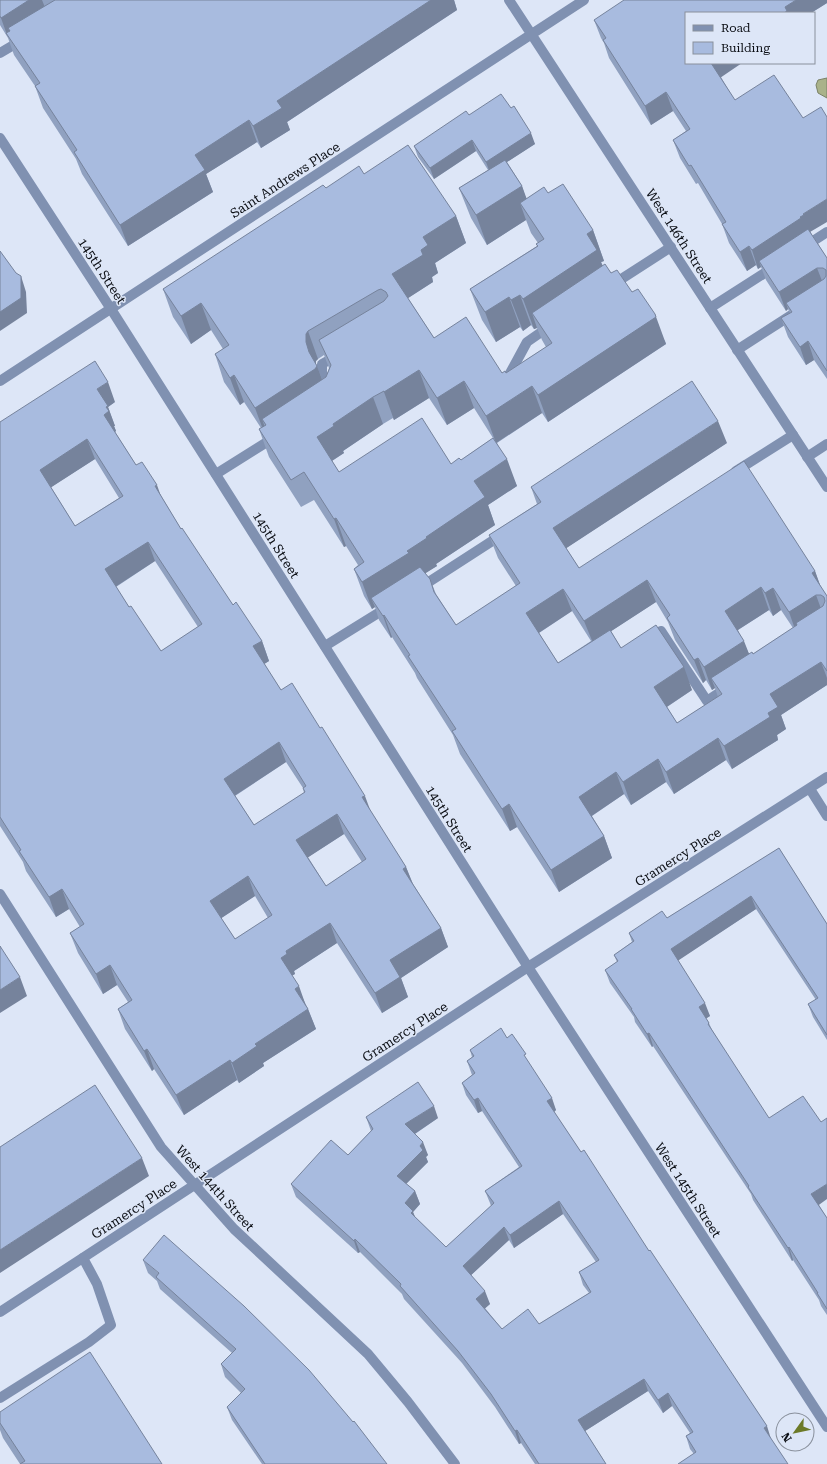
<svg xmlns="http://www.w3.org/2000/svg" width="827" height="1464" viewBox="0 0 827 1464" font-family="'Roboto Serif',serif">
  <rect width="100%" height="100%" fill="#dde6f7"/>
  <!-- water -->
  <path fill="#a9b28a" stroke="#7a8167" d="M827,78V98L818,93L816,85L818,80Z"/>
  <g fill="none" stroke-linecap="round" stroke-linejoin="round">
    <!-- lane -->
    <path stroke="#8091b1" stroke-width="10" d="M0,53L22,40
      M804,247L827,232
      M612,285L671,247
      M710,308L774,267
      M737,350L793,314
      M508,377L527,342L550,326
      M332,388L322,373V364L338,355
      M807,457L827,444
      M736,471L793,435
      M216,474L275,437
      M421,587L503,534
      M661,631L707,701L728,687
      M325,646L388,607
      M0,1398L89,1342L111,1325L97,1284L83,1258"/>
    <!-- street -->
    <path stroke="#8091b1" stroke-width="10" d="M509,0L827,487
      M0,138L111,309L528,967L827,1427
      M0,381L584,0
      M810,789L827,816
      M0,894L161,1147L234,1229L368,1354L408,1402L455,1464
      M0,1312L528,967L827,777"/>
  </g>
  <!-- wall -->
  <path fill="#90a1c0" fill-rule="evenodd" d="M0,0H454L457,10L287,122L290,130L261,148L257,142L206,174L213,192L128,246L82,174L76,159L43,108L35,86L14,55L8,38L0,25Z
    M827,0V3L811,13H686L721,77L811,233L827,258V379L814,360L806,365L788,337L781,318L790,313L788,309L786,311L766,280L761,267L758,269L756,265L747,271L729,243L722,224L698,183L696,184L680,158L673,140L686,131L673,111L651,125L609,58L604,43L601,38L594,20Z
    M511,108L535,144L507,162L522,186L526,199L548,193L593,230L604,261L601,262L603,266L611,273L665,341L666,344L548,422L542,413L497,443L517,486L488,505L495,525L436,564L437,566L425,573L430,579L436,594L456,625L516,586L498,558L489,535L537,504L531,487L727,443L566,548L579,568L815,571L820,586L827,596V685L781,715L786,729L777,735L778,740L732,769L726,760L674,794L666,782L631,805L624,794L592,816L604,836L612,858L559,892L517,827L510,831L460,754L453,735L417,678L415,673L392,637L391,638L379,620L375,607L372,609L364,596L354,569L358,565L346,546L344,547L314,500L301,507L269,457L259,429L261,428L244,402L240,405L224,382L215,354L223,349L211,330L191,344L173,317L163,289L326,188L364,174L456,216L466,243L435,263L438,273L432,277L433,282L408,298L434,338L502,373H506L546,347L542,340L537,328L534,329L531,325L523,331L520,327L496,342L482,320L470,289L537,246L536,244L538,243L531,233L526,220L487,245L471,218L459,188L488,170L476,151L434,179L418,157L414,146L469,115ZM324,355L329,368L326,377L322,379L316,364V361L318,359ZM429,398L447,425L474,408L493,438L461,460L451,464L339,472L332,461L344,453L343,451L383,424L393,418L394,420ZM656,602L668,622L675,640L703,683L706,680L712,690L715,688L718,697L677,723L667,707L692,690L621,648L611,631ZM769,610L773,616L781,610L793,628L753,654H749L738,630ZM572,611L591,641L558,663L539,633Z
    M115,402L108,407L115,426H114L116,431L115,432L136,465L160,494L181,529L233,605L262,641L269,661L264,664L281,690L369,809L406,867L413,884L441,928L448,947L401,978L408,997L382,1013L337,943L294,971L295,974L292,975L308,1009L316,1029L263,1063L264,1066L239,1083L237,1080L184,1115L154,1069L152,1071L125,1029L118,1009L128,1002L117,985L103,994L78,953L70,933L80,927L69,909L56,917L26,871L23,862L0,826V422ZM95,459L119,498L75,526L51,487ZM155,561L198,627L161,651L129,607L116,587ZM286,762L303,788L304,793L254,825L235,796ZM344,834L362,862L326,886L308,857ZM255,896L268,918L235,939L221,918Z
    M779,848L827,924V1040L813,1017L808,1004L816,1000L756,909L678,960L710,1016L706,1018L709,1023L712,1030L827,1218V1315L821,1306L819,1300L793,1260L792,1261L753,1200L751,1194L653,1046L652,1047L635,1022L634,1017L610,983L605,970L617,962L614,955L632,942L629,933L667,918Z
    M507,1038L528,1062L556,1110L554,1112L581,1152L649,1251L767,1426L694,1454L690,1449L686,1436L690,1433L672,1406L663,1413L648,1391L585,1431L606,1464H535L521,1443L519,1444L495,1407L462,1363L404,1299L402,1294L360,1252L358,1253L296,1197L291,1184L348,1155L371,1131L366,1117L438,1118L415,1134L428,1155L426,1157L428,1162L406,1184L415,1191L420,1204L413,1212L415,1217L446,1247L491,1206L490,1203L485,1191L519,1167L482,1111L478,1113L466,1095L462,1083L472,1075L467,1061L472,1057L470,1050ZM563,1214L596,1262L579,1272L583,1285L589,1293L539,1324L502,1329L485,1308L490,1304L471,1275L509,1240L514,1248Z
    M143,1260L387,1464H262L232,1420L227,1407L241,1393L225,1377L221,1364L232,1353L160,1289L157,1281L148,1273Z
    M0,1412L162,1464H20L3,1438L0,1430Z"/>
  <!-- shaded-wall -->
  <path fill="#76839c" d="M29,0H42L48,15L10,31L8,28L12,38L7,35L1,18Z
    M431,0H454L457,10L287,122L290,130L261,148L253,126L277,101Z
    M796,0H827V3L811,13H784L785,7Z
    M711,63H742L717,80Z
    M666,92L673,111L651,125L645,106Z
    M249,120L257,142L206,174L213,192L128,246L120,225L195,155Z
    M531,133L535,144L490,173L486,162Z
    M472,140L476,151L434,179L430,168Z
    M522,186L533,216L520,203L526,220L487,245L476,215Z
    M827,199V222L810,232L811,233L759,261L761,267L758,269L752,250L800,217L803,214Z
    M456,216L466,243L435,263L438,273L432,277L433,282L402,302L392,274L421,250L423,237Z
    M593,230L604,261L601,262L608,281L532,313L537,328L534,329L523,299L587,234Z
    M749,246L756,265L747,271L740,252Z
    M817,268L824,286L786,303L788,309L786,311L779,292Z
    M21,276L26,292L27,313L0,331V312Z
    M520,295L531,325L523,331L511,300Z
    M509,297L520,327L496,342L485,312Z
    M201,303L211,330L191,344L181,316Z
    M655,314L666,344L548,422L538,395Z
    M308,331L318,359L316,361V367L317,366L327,393L266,425L262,419L267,433L265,435L255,408L306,342V334Z
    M808,341L814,360L806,365L800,347Z
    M419,370L429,398L394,420L384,392Z
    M234,375L244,402L240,405L230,378Z
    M464,381L474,408L447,425L437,398Z
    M108,382L115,402L108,407L115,426H114L116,431L111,435L104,415L97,389Z
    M532,386L542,413L496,443L486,416Z
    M373,397L383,424L343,451L344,453L327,464L317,437L333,424Z
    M718,421L727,443L562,551L553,528Z
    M87,439L95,459L47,490L40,470Z
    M507,459L517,486L488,505L495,525L436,564L437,566L418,578L371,598L375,607L372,609L362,582L407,551L426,537L474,481Z
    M157,485L164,505L155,486Z
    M336,518L346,546L344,547L334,519Z
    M148,542L155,561L112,589L105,569Z
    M815,571L823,593L812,573Z
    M647,580L656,602L593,643L584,621Z
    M761,587L769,610L733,633L725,611Z
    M773,588L781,610L773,616L765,593Z
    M563,589L572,611L534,636L526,613Z
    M816,595L824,617L797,625L796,623L800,633L797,635L789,612Z
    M384,615L392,637L391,638L383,616Z
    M262,641L269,661L261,666L253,646Z
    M744,641L753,664L711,678L715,688L712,690L704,667Z
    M698,658L706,680L703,683L694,660Z
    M821,662L827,678V685L781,715L786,729L777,735L778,740L732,769L724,746L768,713L770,694Z
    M684,667L692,690L662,710L654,687Z
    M718,738L726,760L674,794L666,772Z
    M279,742L286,762L231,798L224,779Z
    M658,759L666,782L631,805L623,782Z
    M616,772L624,794L587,819L579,797Z
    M365,796L372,815L362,797Z
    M509,804L517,827L510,831L502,809Z
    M337,814L344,834L304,860L296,840Z
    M604,836L612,858L559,892L551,870Z
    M406,867L414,887L403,869Z
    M248,876L255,896L217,921L210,901Z
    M62,889L69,909L56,917L49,897Z
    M751,896L756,909L676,962L671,949Z
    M330,923L337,943L294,971L295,974L288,978L281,958L286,951Z
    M441,928L448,947L401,978L408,997L382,1013L375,993L390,960Z
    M110,965L117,985L103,994L96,974Z
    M20,977L27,996L0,1013V990Z
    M299,986L306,1006L295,989Z
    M705,1003L710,1016L704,1020L699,1007Z
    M308,1009L316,1029L263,1063L264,1066L239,1083L232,1063L255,1044Z
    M649,1033L653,1046L652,1047L647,1034Z
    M147,1049L154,1069L152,1071L144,1051Z
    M230,1060L237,1080L184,1115L176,1095Z
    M478,1098L482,1111L478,1113L474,1100Z
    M552,1098L556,1110L552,1114L547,1101Z
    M434,1106L438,1118L410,1137L405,1124Z
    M423,1142L428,1155L426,1157L428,1162L402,1188L397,1176Z
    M142,1158L149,1176L0,1273V1250Z
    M827,1184V1199L816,1207L811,1194Z
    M415,1191L420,1204L413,1212L418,1224L405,1203Z
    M559,1201L563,1214L514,1248L510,1235Z
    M504,1227L509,1240L468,1278L463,1266Z
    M355,1239L360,1252L358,1253L354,1241Z
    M789,1247L793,1260L792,1261L788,1248Z
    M485,1291L490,1304L481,1312L476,1299Z
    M644,1379L648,1391L582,1433L578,1420Z
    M668,1393L672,1406L663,1413L658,1400Z
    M767,1426L771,1439L764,1428Z
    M517,1430L521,1443L519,1444L515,1431Z"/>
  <!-- building -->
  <path fill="#a8bbdf" stroke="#76839c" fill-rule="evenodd" d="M0,0H29L1,18L0,16Z
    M55,0H431L277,101L282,108L253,126L249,120L195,155L205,170L120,225L74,152L77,150L35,86L40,83L6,33L10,31L8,28Z
    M624,0H796L785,7L787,11L784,13H686V63H711L735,100L774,75L803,118L821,107L827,117V199L803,214L804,215L800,217L801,218L752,250L749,246L740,252L722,224L726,222L691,165L689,166L673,140L690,129L666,92L645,106L603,40L606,38L594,20Z
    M501,94L511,108L514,106L531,133L486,162L472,140L430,168L414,146L466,111L469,115Z
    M408,145L456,216L423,237L428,245L421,250L423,255L392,274L434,338L466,317L502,373L505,371L506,373L552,343L532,313L605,264L611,273L617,270L632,292L638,289L655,314L656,317L538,395L532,386L486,416L464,381L437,398L419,370L384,392V391L373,397L333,424L334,426L317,437L339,472L422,418L451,464L459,458L461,460L493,438L507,459L474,481L485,497L426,537L427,538L407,551L409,553L362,582L354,569L364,562L336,518L334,519L304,472L291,480L259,429L266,425L262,419L326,377L331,365L319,340L384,301L388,296L386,292L381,289L378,290L308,331L306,334V342L309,352L317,366L315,369L255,408L234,375L230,378L215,354L229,345L201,303L181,316L163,289L323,185L326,188L359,166L364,174Z
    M505,160L522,186L476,215L459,188Z
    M563,184L593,230L587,234L597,250L523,299L520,295L511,300L509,297L485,312L470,289L538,246L536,244L544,239L520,203L544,187L548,193Z
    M808,229L827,258V371L808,341L800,347L781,318L792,312L786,303L824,279L826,276V270L823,268H817L779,292L759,261Z
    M0,251L16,273L21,276V298L0,312Z
    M95,361L108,382L97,389L108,406L106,407L109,411L104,415L136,465L142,462L157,485L155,486L181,529L182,528L233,605L236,602L262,641L253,646L281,690L292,683L320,728L322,727L365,796L362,797L406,867L403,869L441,928L390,960L400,977L375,993L330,923L286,951L287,954L281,958L299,986L295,989L308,1009L255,1044L257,1046L232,1063L230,1060L176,1095L147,1049L144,1051L118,1009L132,1000L110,965L96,974L70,933L84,924L62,889L49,897L19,851L21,850L0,817V422ZM87,439L123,496L75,526L40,470ZM148,542L202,624L161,651L131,606L129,607L105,569ZM279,742L306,786L303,788L305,792L254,825L224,779ZM337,814L366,859L326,886L296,840ZM248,876L272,915L235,939L210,901Z
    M692,381L718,421L553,528L579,568L744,461L815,571L812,573L827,596V671L821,662L770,694L778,707L768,713L770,717L724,746L718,738L666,772L658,759L623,782L616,772L579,797L604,836L551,870L509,804L502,809L452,731L456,729L408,656L410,655L384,615L383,616L371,598L420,567L430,579L434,592L456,625L520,583L489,535L541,502L531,487ZM647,580L670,615L667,618L694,660L698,658L704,667L744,641L725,611L761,587L765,593L773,588L789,612L816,595H821L824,597L825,601L823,606L796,623L797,625L753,654L752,652L711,678L722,694L677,723L654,687L684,667L656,625L621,648L610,630L558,663L526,613L563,589L584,621Z
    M779,848L827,924V1035L808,1004L818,998L751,896L671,949L705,1003L699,1007L709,1023L708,1024L769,1118L803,1096L821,1122L827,1118V1184L811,1194L827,1218V1309L817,1293H818L789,1247L788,1248L748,1187L749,1186L649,1033L647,1034L631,1009H632L605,970L618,961L614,955L634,941L629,933L662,911L667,918Z
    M0,946L20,977L0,990Z
    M501,1028L507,1038L512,1034L526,1054L524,1055L552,1098L547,1101L581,1152L584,1150L649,1251L650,1250L767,1426L764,1428L788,1464H678L696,1452L686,1436L693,1432L668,1393L658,1400L644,1379L578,1420L606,1464H539L517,1430L515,1431L491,1394L458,1351L400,1286L401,1284L355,1239L354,1241L291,1184L331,1140L348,1155L373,1129L366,1117L418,1082L434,1106L405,1124L423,1142L420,1146L423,1150L397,1176L415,1191L405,1203L413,1211L411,1213L446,1247L494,1203L485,1191L522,1166L478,1098L474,1100L462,1083L475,1073L467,1061L474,1056L470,1050ZM559,1201L599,1260L579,1272L591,1292L539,1324L528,1309L502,1329L476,1299L485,1291L463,1266L504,1227L510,1235Z
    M95,1085L142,1158L0,1250V1147Z
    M164,1235L244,1306L309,1370L353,1422L354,1421L387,1464H265L227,1407L245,1389L221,1364L236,1349L156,1277L159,1273L143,1260Z
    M90,1352L162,1464H20L25,1461L0,1423V1412Z"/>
  <g text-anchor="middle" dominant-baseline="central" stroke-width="3" stroke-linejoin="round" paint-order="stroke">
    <!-- street labels -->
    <g font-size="13" fill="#0b0e14" stroke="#dde6f7">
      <text transform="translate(285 180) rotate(-33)">Saint Andrews Place</text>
      <text transform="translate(679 236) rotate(57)">West 146th Street</text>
      <text transform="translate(102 271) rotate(57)">145th Street</text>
      <text transform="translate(276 545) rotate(58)">145th Street</text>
      <text transform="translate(449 819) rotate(58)">145th Street</text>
      <text transform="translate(678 857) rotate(-32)">Gramercy Place</text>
      <text transform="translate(405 1032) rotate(-33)">Gramercy Place</text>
      <text transform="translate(215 1188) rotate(48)">West 144th Street</text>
      <text transform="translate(688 1190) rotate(57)">West 145th Street</text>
      <text transform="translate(134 1209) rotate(-33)">Gramercy Place</text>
    </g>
  </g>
  <!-- legend -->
  <rect x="685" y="12" width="130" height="52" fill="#dde6f7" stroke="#89909c"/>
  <rect x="693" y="25" width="20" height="6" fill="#8091b1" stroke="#89909c"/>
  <text x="721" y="32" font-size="12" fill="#0b0e14">Road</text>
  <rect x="693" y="42" width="20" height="12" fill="#a8bbdf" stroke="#89909c"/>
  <text x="721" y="52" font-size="12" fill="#0b0e14">Building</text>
  <!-- north arrow -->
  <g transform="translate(795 1432) rotate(237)"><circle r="19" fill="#dde6f7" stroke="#89909c"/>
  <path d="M0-3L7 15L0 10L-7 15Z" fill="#6c7a28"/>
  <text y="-6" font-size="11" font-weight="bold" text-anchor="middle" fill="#0b0e14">N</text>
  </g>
</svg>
